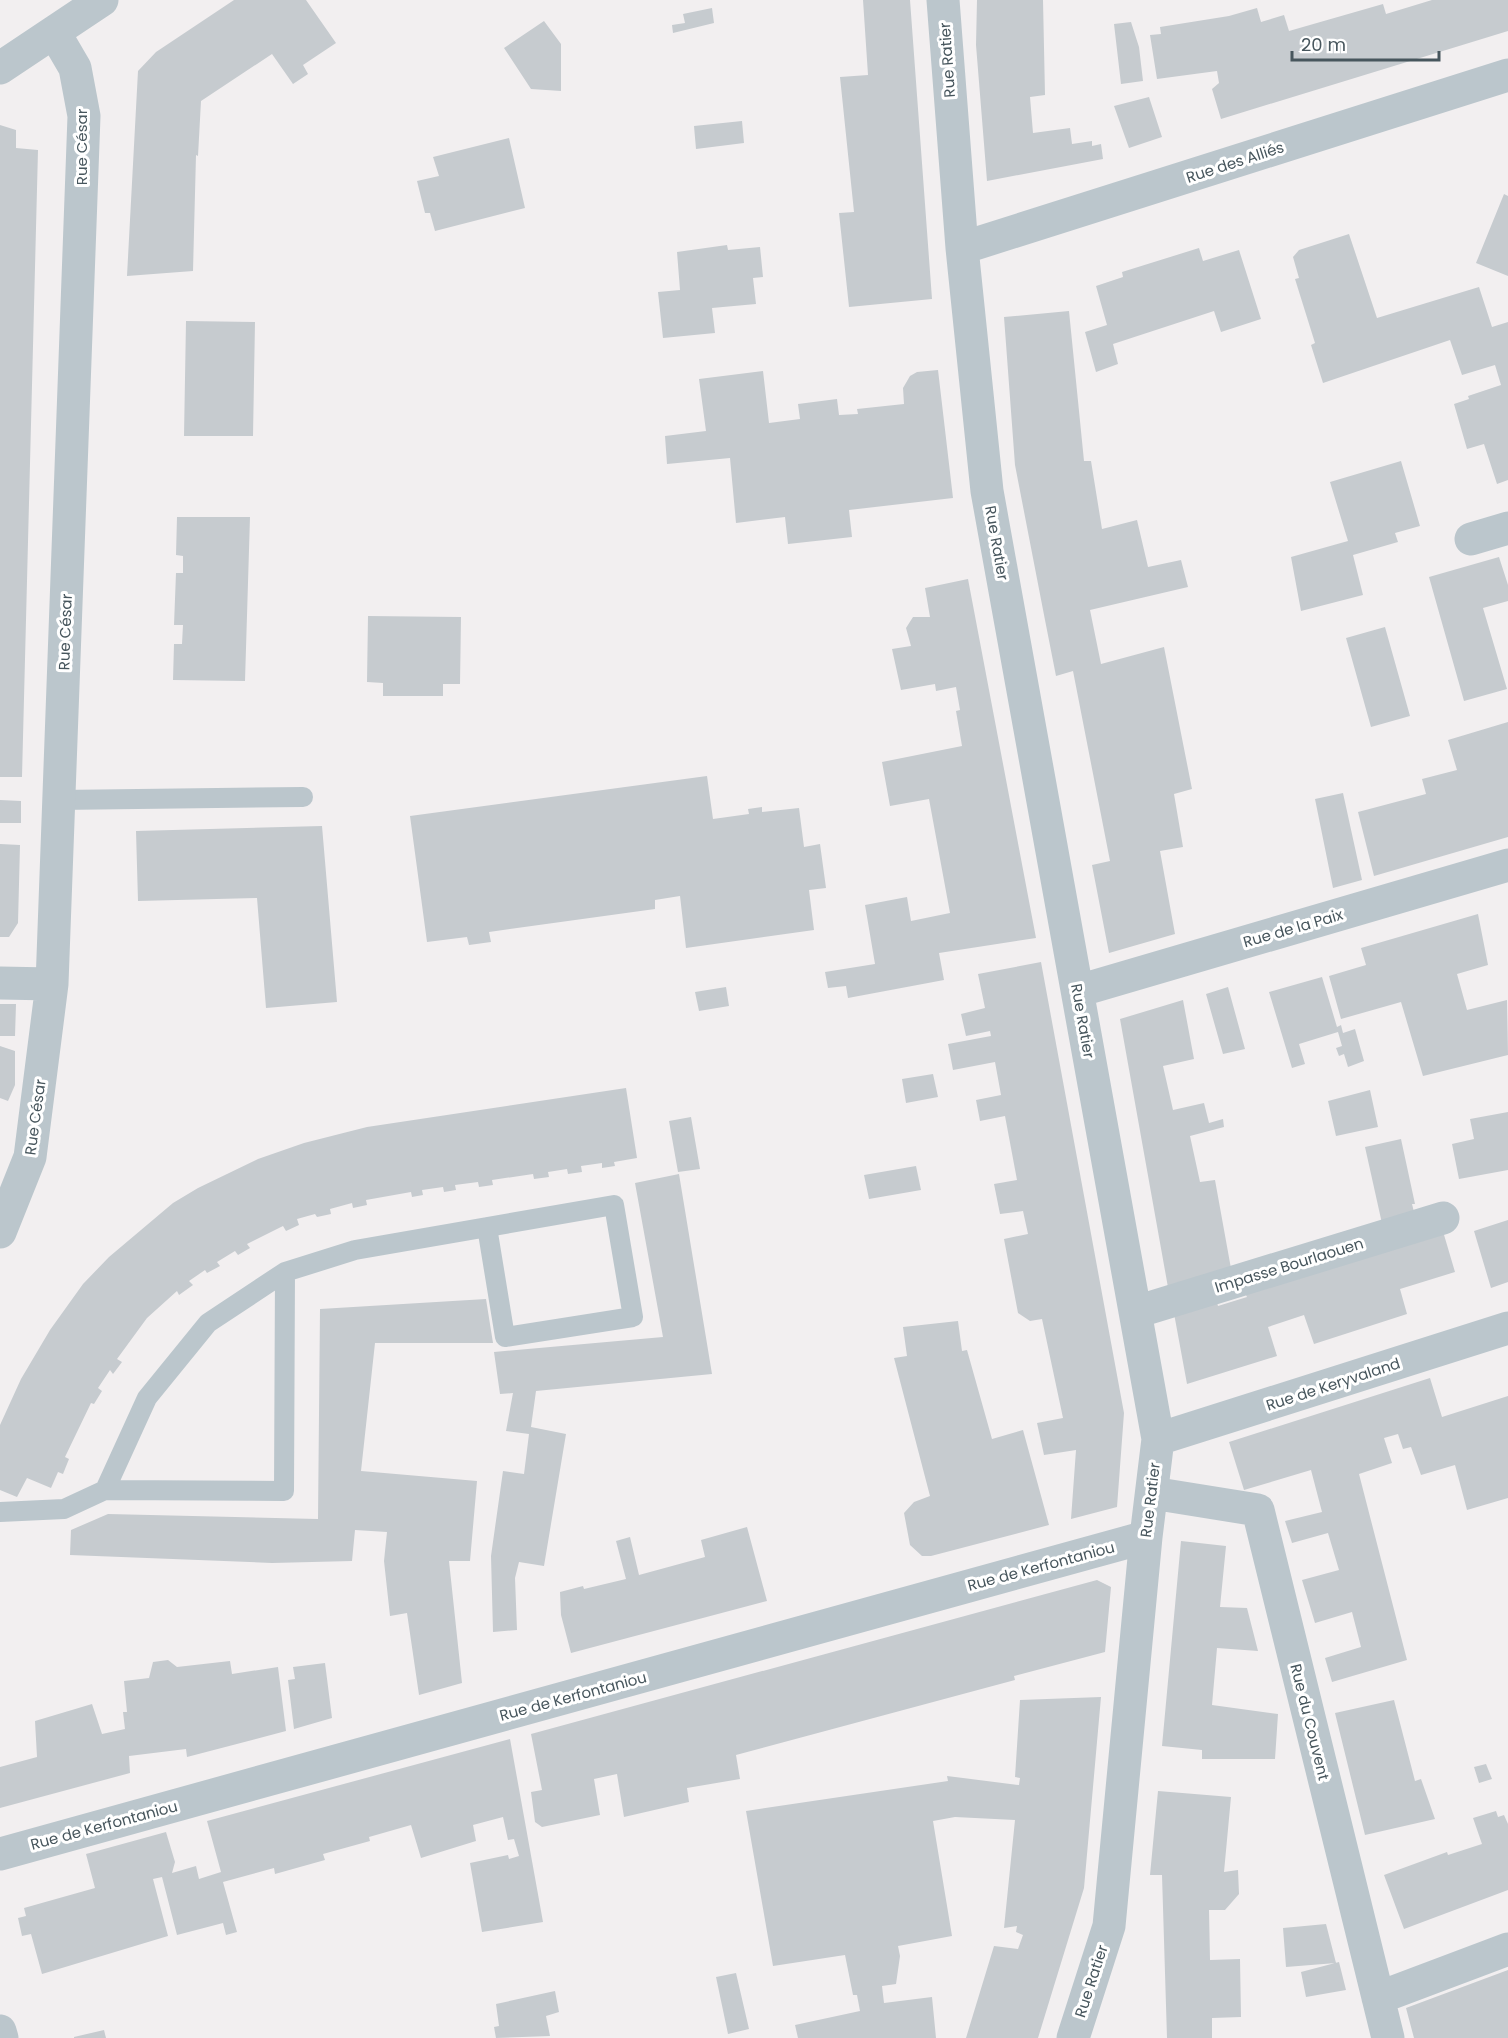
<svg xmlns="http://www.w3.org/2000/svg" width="1508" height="2038" viewBox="0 0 1508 2038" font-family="Poppins,sans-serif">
  <rect width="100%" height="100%" fill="#f2eff0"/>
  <!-- building -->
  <path fill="#c6cbcf" d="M234,0H306L336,43L303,65L308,74L293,84L272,54L201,101L198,156L196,155L193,271L127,276L138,71L156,52Z
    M863,0H910L932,299L849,307L839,213L854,212L840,77L868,75Z
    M977,0H1043L1045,95L1030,97L1033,133L1070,128L1072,144L1092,141V146L1101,144L1103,159L987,181L976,45Z
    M1432,0H1508V31L1221,119L1212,89L1219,83L1217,71L1157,79L1150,35L1161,34L1160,27L1229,16L1257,8L1261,22L1284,15L1289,31L1383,4L1386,14Z
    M712,8L714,23L673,33L672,25L685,23L683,14Z
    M544,21L561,44V91L531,89L504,48Z
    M1131,22L1139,47L1143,81L1121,84L1114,24Z
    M1149,97L1162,137L1129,148L1114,106Z
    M742,121L744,143L696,149L694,126Z
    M0,125L16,130V148L38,150L22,777H0Z
    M509,138L525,208L435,231L430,213H425L417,181L439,176L433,157Z
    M1504,194L1508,196V276L1476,263Z
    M1349,234L1377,318L1479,287L1492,327L1508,322V480L1497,484L1484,444L1467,449L1454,404L1469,399L1468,396L1501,385L1495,365L1462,375L1450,340L1323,383L1311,345L1315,343L1295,279L1299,278L1293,257L1299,250Z
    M727,245L728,250L760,247L763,277L753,278L756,304L712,308L715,333L663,338L658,292L680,290L677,252Z
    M1199,248L1203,261L1239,250L1261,319L1221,332L1214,311L1113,344L1118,364L1096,372L1085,332L1107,325L1096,286L1123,277L1122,272Z
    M1069,311L1084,461H1091L1102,529L1137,520L1148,567L1181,560L1188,587L1090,610L1101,664L1164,647L1192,789L1174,794L1183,847L1160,851L1175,934L1109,953L1092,865L1110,861L1073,671L1056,676L1045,620L1015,465L1004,317Z
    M186,321L255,322L253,436H184Z
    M938,370L953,498L849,510L852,537L788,544L785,517L736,523L730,458L667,464L665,436L706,431L699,379L763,371L769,423L800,419L798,404L837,399L839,415L858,414L857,409L904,404L903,388L910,376L917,372Z
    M1401,461L1420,526L1395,533L1398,542L1353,555L1363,595L1301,611L1291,557L1348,541L1330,482Z
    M177,517H250L245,681L173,680L174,644H182L183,625H174L176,573H183V556L176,555Z
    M1499,557L1508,585V601L1483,608L1507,689L1464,701L1429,577Z
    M968,579L1036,938L939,953L944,980L848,998L846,986L828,988L825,972L875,964L865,905L907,897L911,921L950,913L929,799L890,806L882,762L962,746L956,711L960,710L956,687L936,691L935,684L901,690L892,649L911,646L906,628L913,617H930L925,588Z
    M368,616L461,617L460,684H443V696H383V683L367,682Z
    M1385,627L1410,716L1371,727L1346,638Z
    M1508,722V837L1374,876L1358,812L1426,794L1422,779L1457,770L1448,740Z
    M707,776L713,819L749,814L748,809L762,807V812L799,808L804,847L820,844L826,888L809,890L814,930L686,948L680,896L655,900V909L489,932L491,942L469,945L467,937L427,942L410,816Z
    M1343,793L1362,880L1333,888L1315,799Z
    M0,800L21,801V823H0Z
    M322,826L337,1002L266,1008L257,898L138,901L136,831Z
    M0,844L20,845L18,923L9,937H0Z
    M1478,914L1488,965L1457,974L1467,1010L1507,1000L1508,1055L1423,1076L1401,1002L1341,1019L1329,976L1366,965L1361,948Z
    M1041,962L1124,1413L1117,1507L1071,1519L1076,1450L1044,1455L1037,1423L1063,1418L1042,1319L1030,1321L1018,1313L1004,1239L1028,1234L1023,1211L1000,1214L994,1184L1017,1180L1005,1116L980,1121L976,1100L1001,1095L995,1062L953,1070L948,1044L991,1036L990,1031L966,1036L961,1014L985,1008L978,974Z
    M1322,977L1337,1027L1341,1025L1343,1033L1355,1029L1364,1061L1348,1067L1344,1054L1339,1056L1336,1048L1342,1046L1338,1032L1299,1044L1305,1064L1292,1068L1269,992Z
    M726,987L729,1006L699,1011L695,992Z
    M1228,987L1245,1049L1223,1054L1206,994Z
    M1183,1000L1194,1059L1163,1066L1173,1110L1204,1103L1209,1123L1223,1119L1224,1127L1190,1136L1200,1182L1215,1180L1232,1274L1169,1293L1120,1019Z
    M0,1004H16L15,1036H0Z
    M0,1046L15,1051V1085L8,1101L0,1098Z
    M933,1074L938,1097L906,1103L902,1079Z
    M626,1088L637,1158L614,1162L615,1166L602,1168V1163L581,1166L582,1172L568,1174L567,1169L548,1172L549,1177L534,1179L533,1174L492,1180L493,1185L479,1187L478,1182L455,1185L456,1190L444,1192L443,1187L422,1190L423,1195L412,1197L411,1192L366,1200L367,1205L353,1208L352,1203L330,1209L331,1214L317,1217L315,1214L297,1219L299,1225L286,1231L283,1226L247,1244L250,1248L238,1255L235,1251L217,1262L220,1266L207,1273L205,1270L189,1281L193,1285L179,1295L177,1291L147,1318L117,1359L122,1362L113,1374L110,1370L98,1388L102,1391L94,1404L91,1403L65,1457L69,1459L63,1474L58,1472L51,1488L27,1478L17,1497L0,1490V1425L21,1379L50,1330L83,1284L109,1257L173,1203L198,1188L258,1159L304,1143L367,1127Z
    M1370,1090L1378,1127L1336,1136L1328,1101Z
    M1508,1112V1170L1459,1179L1452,1144L1474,1139L1470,1119Z
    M691,1117L700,1169L678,1172L669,1121Z
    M1401,1139L1415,1204H1412L1415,1216L1383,1228L1365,1147Z
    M916,1166L921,1190L869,1199L864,1175Z
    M679,1174L712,1374L536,1391L531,1427L566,1434L544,1566L519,1562L515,1578L517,1630L493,1632L491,1556L503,1471L524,1474L529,1434L506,1431L513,1393L500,1394L494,1352L663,1337L635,1183Z
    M1508,1220V1282L1491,1288L1474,1231Z
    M1442,1228L1455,1272L1400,1289L1407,1314L1314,1344L1304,1315L1268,1327L1277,1356L1187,1384L1173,1308L1215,1296L1218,1306L1247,1297L1245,1293Z
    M486,1299L493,1343H375L361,1471L477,1481L470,1561H449L462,1683L419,1695L407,1613L390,1616L384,1561L387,1532L355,1530L352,1561L272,1563L70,1555L71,1530L108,1514L318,1519L320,1309Z
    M958,1321L962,1351L967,1350L992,1439L1023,1430L1049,1525L931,1556H922L910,1545L904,1513L914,1502L930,1496L894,1358L907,1356L903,1327Z
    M1430,1378L1442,1417L1508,1396V1498L1467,1510L1455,1465L1421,1475L1411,1447L1403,1449L1398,1434L1384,1438L1392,1463L1359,1474L1407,1660L1332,1682L1325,1658L1361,1647L1352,1612L1315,1623L1302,1580L1339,1570L1328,1533L1292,1543L1285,1521L1322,1512L1311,1470L1244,1490L1229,1442Z
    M747,1527L767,1601L571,1653L561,1615L560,1592L583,1586L584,1589L626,1579L616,1541L630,1537L639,1575L705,1557L701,1540Z
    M1181,1541L1226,1546L1220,1607L1247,1608L1258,1651L1217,1648L1212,1705L1278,1714L1275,1759H1202V1750L1162,1746Z
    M1097,1580L1111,1587L1105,1652L1014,1676L1015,1680L736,1755L740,1779L687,1788L689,1802L624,1817L617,1774L594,1779L600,1815L542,1827L535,1822L531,1792L542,1790L531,1734Z
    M168,1660L177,1667L230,1661L232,1674L278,1667L286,1731L187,1757L186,1749L129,1756L130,1773L0,1808V1767L37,1757L35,1721L92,1704L102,1734L125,1729L123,1712H127L124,1681L149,1678L153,1662Z
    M325,1663L332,1718L294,1729L288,1680L295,1679L293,1667Z
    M1101,1697L1084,1888L1038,2038H966L994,1946L1018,1949L1023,1935L1016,1932L1017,1926L1004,1928L1015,1820L955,1817L933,1821L952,1936L898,1946L900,1956L896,1984L882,1986L884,2003L932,1997L936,2038H798L795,2025L860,2011L857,1995H853L845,1955L773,1966L746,1811L948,1781L947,1776L1019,1785L1020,1778L1015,1777L1020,1700Z
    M1394,1700L1415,1781L1421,1779L1435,1819L1365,1835L1335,1713Z
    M510,1739L543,1922L482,1932L470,1863L508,1855L509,1859L519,1856L514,1839L508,1840L503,1817L473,1825L476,1841L421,1858L411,1825L369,1837L370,1841L323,1854L325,1860L275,1874L274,1868L223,1882L237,1932L226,1935L223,1923L177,1935L162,1877L153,1879L168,1936L42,1974L31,1934L22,1936L18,1918L26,1916L24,1908L95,1888L86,1854L166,1832L175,1862L172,1873L196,1866L199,1879L221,1872L207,1821Z
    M1486,1764L1492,1779L1479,1783L1474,1767Z
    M1158,1791L1231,1797L1224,1872L1238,1870L1239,1894L1225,1910H1209L1210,1960L1240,1959L1241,2017L1212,2018V2038H1167L1162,1875H1150Z
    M1496,1811L1498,1817L1504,1815L1508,1824V1890L1404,1929L1384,1875L1447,1852L1448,1855L1482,1844L1473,1818Z
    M1326,1924L1336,1963L1286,1967L1283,1928Z
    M1339,1962L1346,1990L1306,1997L1301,1972Z
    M1508,1970V2038H1414L1406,2008Z
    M736,1973L749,2029L728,2034L716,1977Z
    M555,1991L559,2012L546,2016L550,2036L496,2038L494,2027L499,2026L496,2004Z
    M104,2030L106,2038H74V2037Z"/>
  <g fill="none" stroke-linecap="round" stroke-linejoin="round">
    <!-- service -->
    <path stroke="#bbc6cc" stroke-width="20" d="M59,800L303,797
      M105,1490L284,1491L285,1272
      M0,1512L64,1509L105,1490L147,1398L208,1323L285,1272L355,1250L614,1205L633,1317L505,1337L487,1227"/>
    <!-- minor -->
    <path stroke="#bbc6cc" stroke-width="33" d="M943,0L962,248L987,491L1158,1439L1146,1537L1109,1926L1073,2038
      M0,68L102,0
      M962,248L1508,75
      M1471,539L1508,528
      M0,983L52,984
      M1078,991L1508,865
      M0,1232L30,1157L52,984L84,116L75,68L54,32
      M1136,1312L1443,1218
      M1158,1439L1508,1328
      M1152,1493L1258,1510L1388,2038
      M0,1854L1146,1537
      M1378,1998L1508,1949
      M0,2031L2,2038"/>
  </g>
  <g text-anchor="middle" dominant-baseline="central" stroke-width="6" stroke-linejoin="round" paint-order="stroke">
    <!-- street labels -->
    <g font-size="15" fill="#47565d" stroke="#fff">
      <text transform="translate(947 60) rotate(-94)">Rue Ratier</text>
      <text transform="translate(81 147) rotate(-90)">Rue César</text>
      <text transform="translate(1235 162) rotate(-18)">Rue des Alliés</text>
      <text transform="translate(997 543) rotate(80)">Rue Ratier</text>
      <text transform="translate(65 632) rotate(-88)">Rue César</text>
      <text transform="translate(1293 928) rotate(-16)">Rue de la Paix</text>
      <text transform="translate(1083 1021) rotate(80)">Rue Ratier</text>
      <text transform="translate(35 1117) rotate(-82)">Rue César</text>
      <text transform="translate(1289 1265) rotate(-17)">Impasse Bourlaouen</text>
      <text transform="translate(1333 1384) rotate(-18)">Rue de Keryvaland</text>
      <text transform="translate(1150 1500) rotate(-83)">Rue Ratier</text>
      <text transform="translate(1041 1566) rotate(-15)">Rue de Kerfontaniou</text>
      <text transform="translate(573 1696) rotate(-15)">Rue de Kerfontaniou</text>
      <text transform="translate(1310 1722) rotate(76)">Rue du Couvent</text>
      <text transform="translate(104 1825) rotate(-15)">Rue de Kerfontaniou</text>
      <text transform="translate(1091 1981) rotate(-72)">Rue Ratier</text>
    </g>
  </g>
  <!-- scale -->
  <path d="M1292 51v9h147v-9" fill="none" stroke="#47565d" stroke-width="3"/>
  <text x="1301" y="51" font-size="18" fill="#47565d" stroke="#ffffff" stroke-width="4.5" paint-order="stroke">20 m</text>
</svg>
